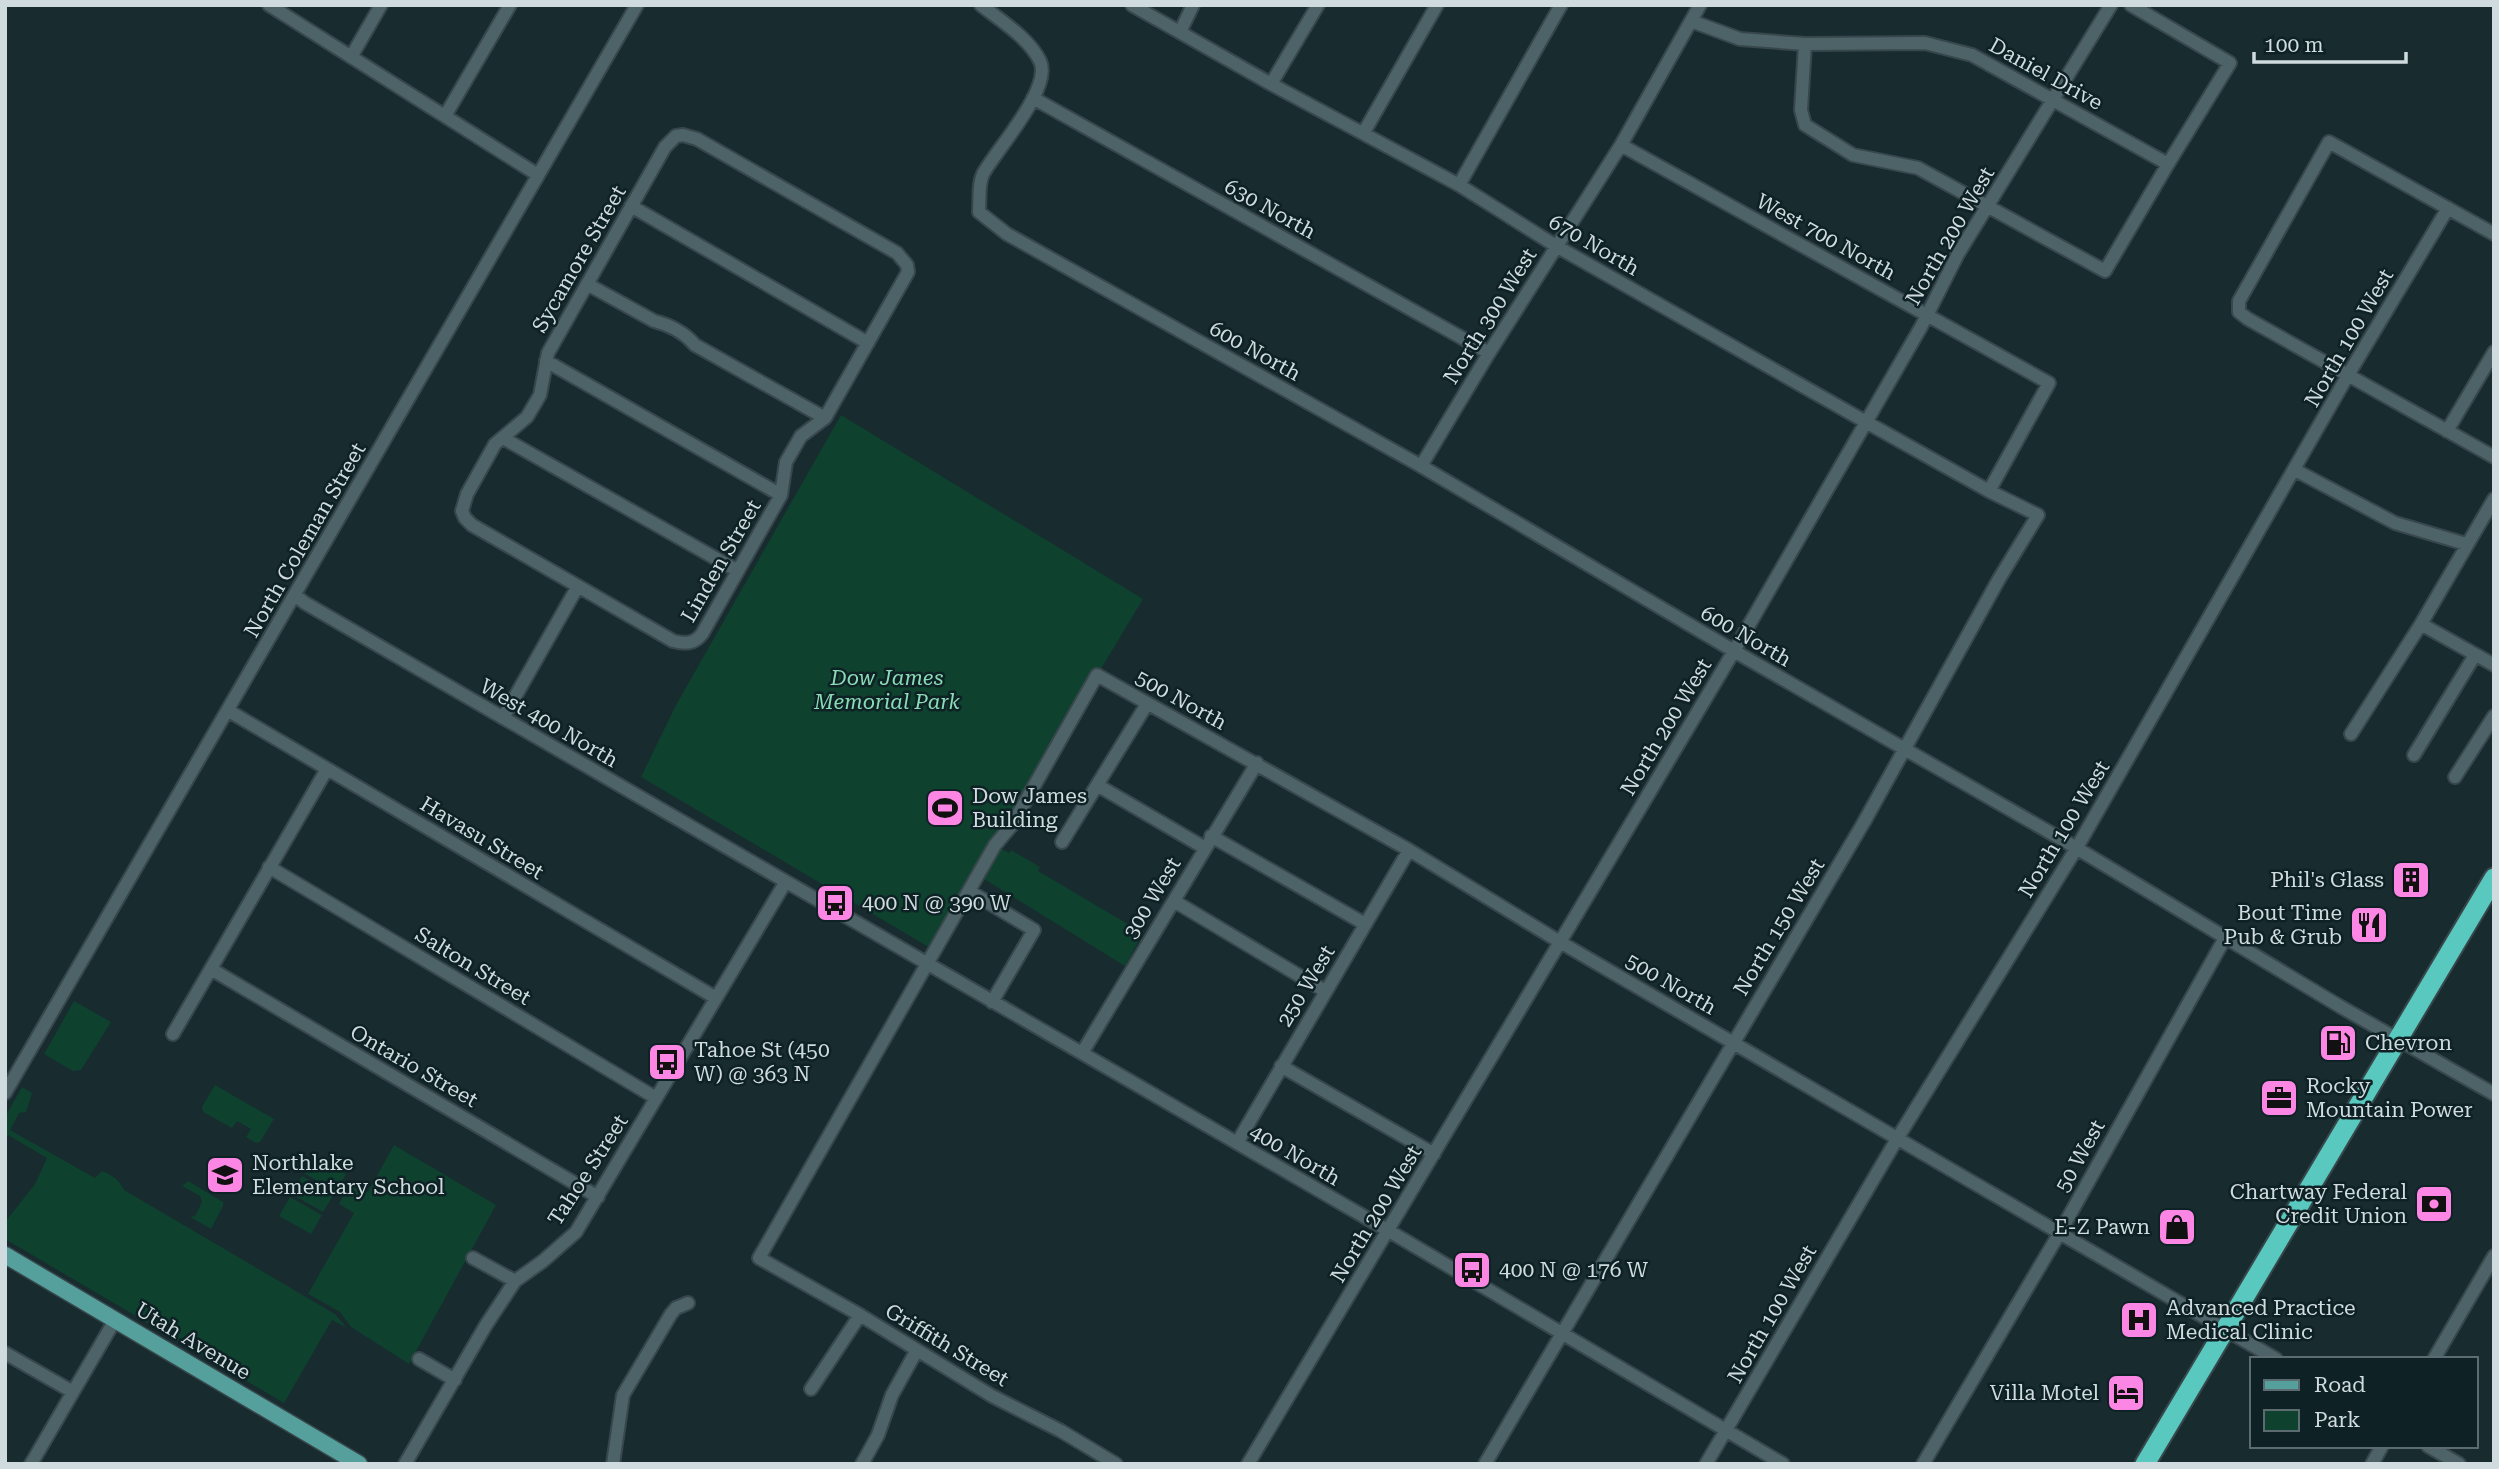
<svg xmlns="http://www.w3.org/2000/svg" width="2499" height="1469" viewBox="0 0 2499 1469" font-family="'Roboto Serif',serif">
  <rect width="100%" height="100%" fill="#182b2f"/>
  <!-- green -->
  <path fill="#0e412e" d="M841,415L1143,599L995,845L1009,853L1011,850L1040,867L1038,871L1143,933L1125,966L976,874L932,949L641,777L676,705Z
    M74,1001L111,1022L81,1070L73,1071L44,1054Z
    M215,1085L274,1119L260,1142L256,1143L246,1137L251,1129L237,1121L232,1128L203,1112L202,1107Z
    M22,1087L32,1093L26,1112L19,1113L10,1130L95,1178L102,1171C113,1175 119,1180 124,1190L335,1314L347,1328L332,1320L284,1403L5,1239V1222L35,1184L47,1158L8,1135L5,1139V1117Z
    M394,1145L496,1205L409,1364L351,1327L340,1312L308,1294L354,1213L339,1204L351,1182L368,1192Z
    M315,1155L346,1174L336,1192L304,1173Z
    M302,1176L334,1194L323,1212L291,1194Z
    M188,1181L223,1202V1206L211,1229L190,1217L195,1216L202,1202L200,1196L182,1186Z
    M290,1197L322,1215L311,1234L279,1216Z"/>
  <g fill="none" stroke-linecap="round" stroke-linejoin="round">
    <defs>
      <path id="minor" d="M269,5L538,175
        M981,5C1001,21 1029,38 1040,61C1053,88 996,150 983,174C978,184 980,200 979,212L1007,234L1421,466L1734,651L2063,840L2341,1007L2494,1094
        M1132,5L1271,84L1459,185L1556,246L1866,422L1989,491L2038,515L1999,579L1864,822L1485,1464
        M1691,21L1740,39L1805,44L1925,43L1972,55L2168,164
        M1180,32L1193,5
        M1805,44L1801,110L1805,125L1853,155L1918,168L2105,271L2168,164L2230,63L2131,5
        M351,57L381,5
        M1271,84L1318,5
        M1033,98L1489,353
        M445,116L510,5
        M1364,132L1437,5
        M683,135L697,139L897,253L907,265L908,272L825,418L801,436L786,462L781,495L702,634C694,644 686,644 673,641L472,525L465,518L462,511L467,494L495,444L527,417L540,395L548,353L665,147L676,136Z
        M1621,145L2049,383L1989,491
        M1459,185L1561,5
        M631,206L868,343
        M2494,234L2329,142L2239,301V312L2248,319L2494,457
        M587,284L654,321C670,325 684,332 695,345L825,418
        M546,361L781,495
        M2447,431L2494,352
        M503,438L738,571
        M1421,466L1489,353L1621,145L1700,5
        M2295,470L2395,523L2466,544
        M295,595L305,603L1389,1231L1783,1464
        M2421,624L2494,665
        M229,711L716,998
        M503,718L578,586
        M2351,734L2421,624L2494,499
        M2414,755L2475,655
        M2455,777L2494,716
        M1097,785L1205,848
        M1211,836L1365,924
        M1062,842L1147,704
        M269,867L656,1098
        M969,891L1034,930L992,1002
        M1174,901L1325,991
        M211,969L598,1197
        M173,1034L327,769
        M1082,1053L1257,763
        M1281,1066L1434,1154
        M5,1093L637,5
        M1237,1143L1409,850
        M473,1258L515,1281
        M5,1353L73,1392
        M419,1359L455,1380
        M2434,1359L2494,1256
        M811,1389L860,1315
        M2428,1446L2459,1464
        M31,1464L115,1320
        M405,1464L486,1325L515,1281L543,1261L576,1232L785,883
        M613,1464L623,1395L671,1314L676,1308L688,1303
        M862,1464L878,1435L892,1395L917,1350
        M1116,1464L1061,1431L992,1396L860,1315L759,1258L995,845L1012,825L1097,675L1409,850L1560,942L2276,1359
        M1248,1464L1734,651L1921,327L1958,254L2111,5
        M1706,1464L1897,1139L2076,849L2348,375L2448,208
        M1923,1464L2059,1234L2225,938
        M2372,1464L2382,1446"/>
      <path id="major" d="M5,1255L359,1464"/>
      <path id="highway" d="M2145,1464L2494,878"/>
    </defs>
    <!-- minor casing -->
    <use href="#minor" stroke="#37474b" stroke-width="16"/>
    <!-- major casing -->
    <use href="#major" stroke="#37474b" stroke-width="19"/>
    <!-- highway casing -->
    <use href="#highway" stroke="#37474b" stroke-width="23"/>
    <!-- minor -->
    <use href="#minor" stroke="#4e6368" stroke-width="12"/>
    <!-- major -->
    <use href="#major" stroke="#55a09c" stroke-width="16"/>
    <!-- highway -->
    <use href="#highway" stroke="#59c8bf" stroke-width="19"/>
  </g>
  <!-- icons -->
  <defs>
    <symbol id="stadium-square" viewBox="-11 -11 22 22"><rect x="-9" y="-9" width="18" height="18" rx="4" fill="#fc86e3" stroke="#0e2125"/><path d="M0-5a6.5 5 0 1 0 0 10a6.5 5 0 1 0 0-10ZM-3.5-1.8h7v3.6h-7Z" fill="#111"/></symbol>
    <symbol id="building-square" viewBox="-11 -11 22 22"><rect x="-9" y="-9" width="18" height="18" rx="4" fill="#fc86e3" stroke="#0e2125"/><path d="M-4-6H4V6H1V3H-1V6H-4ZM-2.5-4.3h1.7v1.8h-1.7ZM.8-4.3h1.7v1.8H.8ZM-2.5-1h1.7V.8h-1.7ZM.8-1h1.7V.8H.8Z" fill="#111"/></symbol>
    <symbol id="bus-square" viewBox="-11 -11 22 22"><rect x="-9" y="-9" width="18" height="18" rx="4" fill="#fc86e3" stroke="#0e2125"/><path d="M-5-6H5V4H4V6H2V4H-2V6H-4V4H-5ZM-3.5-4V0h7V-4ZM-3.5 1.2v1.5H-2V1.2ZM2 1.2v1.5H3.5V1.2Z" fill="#111"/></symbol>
    <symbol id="restaurant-square" viewBox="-11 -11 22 22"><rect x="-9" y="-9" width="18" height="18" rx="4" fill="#fc86e3" stroke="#0e2125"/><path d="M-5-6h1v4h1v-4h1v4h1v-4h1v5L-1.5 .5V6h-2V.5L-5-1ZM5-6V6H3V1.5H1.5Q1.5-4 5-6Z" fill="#111"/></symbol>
    <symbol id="fuel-square" viewBox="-11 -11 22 22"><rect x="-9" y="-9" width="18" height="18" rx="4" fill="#fc86e3" stroke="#0e2125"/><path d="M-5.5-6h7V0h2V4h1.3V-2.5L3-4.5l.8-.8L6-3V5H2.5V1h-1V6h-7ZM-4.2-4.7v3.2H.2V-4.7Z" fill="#111"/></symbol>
    <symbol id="office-square" viewBox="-11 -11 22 22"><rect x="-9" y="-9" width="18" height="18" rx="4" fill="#fc86e3" stroke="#0e2125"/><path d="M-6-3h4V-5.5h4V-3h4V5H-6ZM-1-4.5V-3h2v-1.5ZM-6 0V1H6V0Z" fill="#111"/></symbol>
    <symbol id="school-square" viewBox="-11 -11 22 22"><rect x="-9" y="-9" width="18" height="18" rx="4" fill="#fc86e3" stroke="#0e2125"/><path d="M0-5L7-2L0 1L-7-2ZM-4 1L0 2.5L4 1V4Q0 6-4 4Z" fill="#111"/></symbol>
    <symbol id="bank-square" viewBox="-11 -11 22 22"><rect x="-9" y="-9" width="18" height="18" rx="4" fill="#fc86e3" stroke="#0e2125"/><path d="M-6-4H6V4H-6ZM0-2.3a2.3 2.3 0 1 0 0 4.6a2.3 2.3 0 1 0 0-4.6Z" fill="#111"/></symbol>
    <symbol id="shop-square" viewBox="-11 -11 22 22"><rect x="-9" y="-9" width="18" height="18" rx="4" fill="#fc86e3" stroke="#0e2125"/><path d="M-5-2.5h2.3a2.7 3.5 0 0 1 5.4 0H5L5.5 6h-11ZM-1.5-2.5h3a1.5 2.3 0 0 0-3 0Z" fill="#111"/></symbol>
    <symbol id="hospital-square" viewBox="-11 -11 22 22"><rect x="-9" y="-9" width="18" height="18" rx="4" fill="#fc86e3" stroke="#0e2125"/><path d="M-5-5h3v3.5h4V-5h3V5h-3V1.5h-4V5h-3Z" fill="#111"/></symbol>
    <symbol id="hotel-square" viewBox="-11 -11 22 22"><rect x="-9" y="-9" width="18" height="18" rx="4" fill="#fc86e3" stroke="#0e2125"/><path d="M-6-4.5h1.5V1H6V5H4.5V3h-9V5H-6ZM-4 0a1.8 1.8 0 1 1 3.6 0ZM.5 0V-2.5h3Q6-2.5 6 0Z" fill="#111"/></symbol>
  </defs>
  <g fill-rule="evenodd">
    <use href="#stadium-square" x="923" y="786" width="44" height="44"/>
    <use href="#building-square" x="2389" y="858" width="44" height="44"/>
    <use href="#bus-square" x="813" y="881" width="44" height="44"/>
    <use href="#restaurant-square" x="2347" y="903" width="44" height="44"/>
    <use href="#fuel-square" x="2316" y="1021" width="44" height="44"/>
    <use href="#bus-square" x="645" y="1040" width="44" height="44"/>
    <use href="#office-square" x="2257" y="1076" width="44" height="44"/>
    <use href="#school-square" x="203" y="1153" width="44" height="44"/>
    <use href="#bank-square" x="2412" y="1182" width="44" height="44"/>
    <use href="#shop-square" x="2155" y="1205" width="44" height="44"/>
    <use href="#bus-square" x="1450" y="1248" width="44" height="44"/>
    <use href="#hospital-square" x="2117" y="1298" width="44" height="44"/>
    <use href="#hotel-square" x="2104" y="1371" width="44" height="44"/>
  </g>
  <g text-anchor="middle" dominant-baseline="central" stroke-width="5" stroke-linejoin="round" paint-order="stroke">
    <!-- street labels -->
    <g font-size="21" fill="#cfdbde" stroke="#0e2125">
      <text transform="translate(2046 74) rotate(29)">Daniel Drive</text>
      <text transform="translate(1270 209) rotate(29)">630 North</text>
      <text transform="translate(1950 236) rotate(-60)">North 200 West</text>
      <text transform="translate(1826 237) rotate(29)">West 700 North</text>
      <text transform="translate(1594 245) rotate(30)">670 North</text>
      <text transform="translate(579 259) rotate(-60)">Sycamore Street</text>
      <text transform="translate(1490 316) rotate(-58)">North 300 West</text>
      <text transform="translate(2349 338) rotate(-60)">North 100 West</text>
      <text transform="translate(1255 351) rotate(29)">600 North</text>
      <text transform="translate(305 540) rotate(-60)">North Coleman Street</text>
      <text transform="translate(721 561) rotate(-60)">Linden Street</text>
      <text transform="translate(1746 636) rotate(30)">600 North</text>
      <text transform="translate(1181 700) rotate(29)">500 North</text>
      <text transform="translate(549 723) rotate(30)">West 400 North</text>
      <text transform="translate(1666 727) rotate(-59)">North 200 West</text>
      <text transform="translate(2064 829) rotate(-59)">North 100 West</text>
      <text transform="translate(482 838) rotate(31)">Havasu Street</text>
      <text transform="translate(1152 898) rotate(-59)">300 West</text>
      <text transform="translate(1779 927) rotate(-59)">North 150 West</text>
      <text transform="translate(473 966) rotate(31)">Salton Street</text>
      <text transform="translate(1671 984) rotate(30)">500 North</text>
      <text transform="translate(1306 986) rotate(-59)">250 West</text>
      <text transform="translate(414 1066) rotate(30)">Ontario Street</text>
      <text transform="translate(1295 1155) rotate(30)">400 North</text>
      <text transform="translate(2080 1156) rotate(-61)">50 West</text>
      <text transform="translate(588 1170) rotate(-57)">Tahoe Street</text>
      <text transform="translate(1376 1214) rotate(-59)">North 200 West</text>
      <text transform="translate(1772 1314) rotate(-60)">North 100 West</text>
      <text transform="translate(193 1341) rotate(31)">Utah Avenue</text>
      <text transform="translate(947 1345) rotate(31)">Griffith Street</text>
    </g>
    <!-- park labels -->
    <g font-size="21" font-style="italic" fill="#89dcb5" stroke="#0e2125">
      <text x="887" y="678">Dow James<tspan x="887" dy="24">Memorial Park</tspan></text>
    </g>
    <!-- poi labels -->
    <g font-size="21" fill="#cfdbde" stroke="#0e2125" text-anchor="start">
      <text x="972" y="796">Dow James<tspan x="972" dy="24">Building</tspan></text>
      <text x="2384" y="880" text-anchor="end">Phil's Glass</text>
      <text x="862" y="903">400 N @ 390 W</text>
      <text x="2342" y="913" text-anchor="end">Bout Time<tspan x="2342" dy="24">Pub &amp; Grub</tspan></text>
      <text x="2365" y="1043">Chevron</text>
      <text x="694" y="1050">Tahoe St (450<tspan x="694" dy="24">W) @ 363 N</tspan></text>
      <text x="2306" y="1086">Rocky<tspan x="2306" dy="24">Mountain Power</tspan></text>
      <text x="252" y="1163">Northlake<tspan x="252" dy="24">Elementary School</tspan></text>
      <text x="2407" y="1192" text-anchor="end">Chartway Federal<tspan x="2407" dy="24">Credit Union</tspan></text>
      <text x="2150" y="1227" text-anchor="end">E-Z Pawn</text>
      <text x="1499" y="1270">400 N @ 176 W</text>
      <text x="2166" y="1308">Advanced Practice<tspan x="2166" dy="24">Medical Clinic</tspan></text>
      <text x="2099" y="1393" text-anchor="end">Villa Motel</text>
    </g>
  </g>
  <!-- border -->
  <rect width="2499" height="1469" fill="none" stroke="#cfdbde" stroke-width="14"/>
  <!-- legend -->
  <rect x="2250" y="1357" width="228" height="91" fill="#0e2125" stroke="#5b6b6f" stroke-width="2"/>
  <rect x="2264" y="1380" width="35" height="10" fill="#55a09c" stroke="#5b6b6f" stroke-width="2"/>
  <text x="2314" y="1392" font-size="21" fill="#cfdbde">Road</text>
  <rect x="2264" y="1410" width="35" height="21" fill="#0e412e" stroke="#5b6b6f" stroke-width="2"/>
  <text x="2314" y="1427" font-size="21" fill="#cfdbde">Park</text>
  <!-- scale -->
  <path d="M2254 52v10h152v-10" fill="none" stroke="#cfdbde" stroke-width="3.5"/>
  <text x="2264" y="52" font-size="21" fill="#cfdbde" stroke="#0e2125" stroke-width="5" paint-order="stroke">100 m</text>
</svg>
